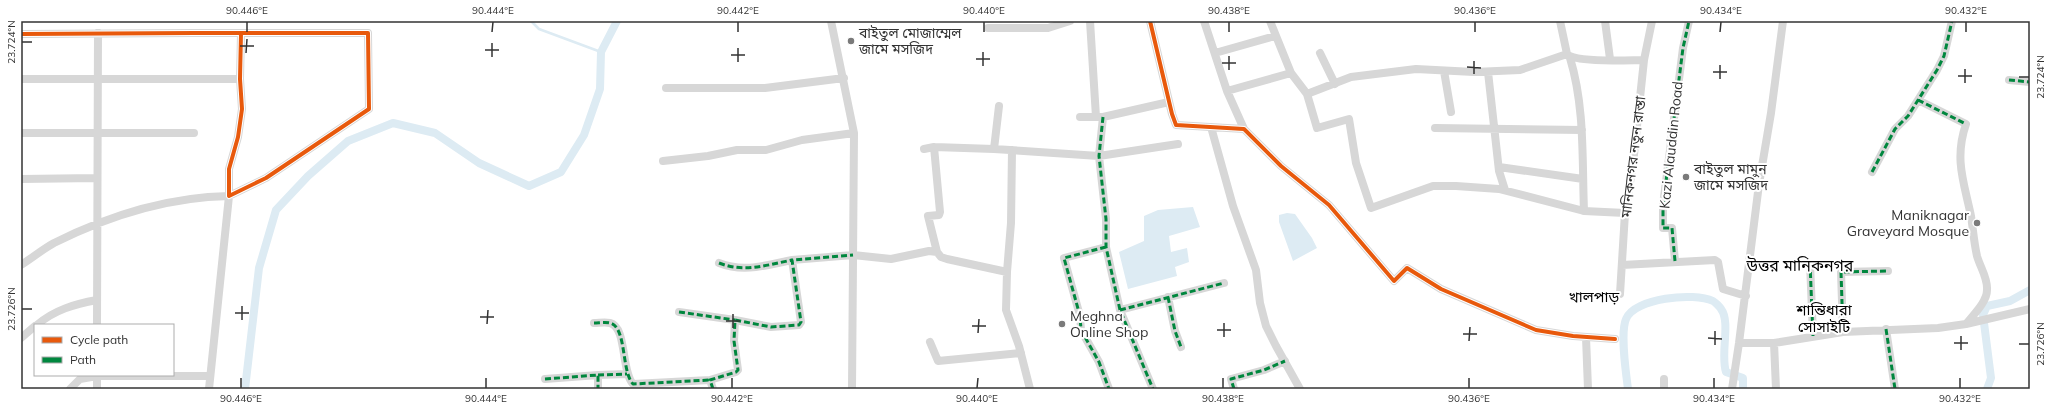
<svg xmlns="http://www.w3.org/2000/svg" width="2051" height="410" viewBox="0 0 2051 410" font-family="Mulish,'Noto Sans Bengali',sans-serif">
  <rect width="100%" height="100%" fill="#fff"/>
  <!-- water -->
  <path fill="#ddebf3" d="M1193,207L1200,227L1169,236L1171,252L1187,248L1189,262L1175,267L1177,276L1128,289L1119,252L1144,241V216L1158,210Z
    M1287,213L1295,214L1312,238L1317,248L1293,261L1279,222V215Z"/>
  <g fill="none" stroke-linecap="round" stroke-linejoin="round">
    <!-- stream -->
    <path stroke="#ddebf3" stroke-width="2.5" d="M531,21L539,29L601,52"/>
    <!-- canal -->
    <path stroke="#ddebf3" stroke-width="8" d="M245,389L259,268L276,210L308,176L348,141L393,123L435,133L479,163L529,186L561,172L584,135L600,89L601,52L617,21
      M1628,389C1626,373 1620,333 1626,319C1634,298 1694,292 1713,301C1715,302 1720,307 1721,309C1731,322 1720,354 1726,372L1743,378V389
      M1987,389L1991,378L1983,315L1987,306L2010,301L2030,290"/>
    <!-- minor -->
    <path stroke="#d7d7d7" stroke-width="8" d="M831,21L854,133L852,389
      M1090,21L1096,117
      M1150,21L1172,114L1176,125L1244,129L1281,166L1329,205L1394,281L1407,268L1441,289L1536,330L1573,336L1615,339
      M1204,21L1227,91
      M1270,21L1291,73
      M1560,21L1567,54
      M1605,21L1610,59
      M988,28H1048L1070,21
      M21,34C137,33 252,33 368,33L369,109L266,178L229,196V169L238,137L242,109L240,79L241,33
      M1215,53L1275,36
      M1320,53L1335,84
      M1570,58C1585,107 1582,160 1584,211
      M1444,71L1451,112
      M1488,72L1499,171L1505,190
      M21,79H240
      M2009,80L2030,82
      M666,88H765L844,78
      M1307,94L1317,128L1349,119L1356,163L1371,208L1433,186H1456L1499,189L1584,211L1625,213
      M1918,100L1966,124C1954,159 1964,182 1971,216C1973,229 1974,243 1977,256C1980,267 1988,278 1987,290C1987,302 1973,315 1967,323
      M1080,117H1103L1169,102
      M1103,117L1099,156L1106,219V247L1120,310L1153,389
      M1211,127L1233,206L1256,270L1260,303L1266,326L1276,346L1300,389
      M1435,128L1582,130
      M1244,129L1227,91L1291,73L1307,94L1351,77L1416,69L1474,72L1520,70L1567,54C1576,63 1629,60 1644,60
      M21,133H194
      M924,149L934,147L994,149L1099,156L1178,144
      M994,149L999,106
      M663,161L708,156L737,150H766L802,140L854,133
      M1499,167L1583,179
      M1872,172L1895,129L1908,116L1937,70L1944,56L1952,21
      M21,179L97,178
      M1106,247L1064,258L1080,316L1081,330L1099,362L1109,389
      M937,252L941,257L947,259L1007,272L1006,310L1019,346L1030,389
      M1675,261L1672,228H1663V205L1683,48L1689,21
      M719,263C744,273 767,265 792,260
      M1810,263L1813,336
      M21,265C32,258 43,249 54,243C108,216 168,197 229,196L209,389
      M1622,265L1715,260L1718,262L1723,289L1746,296
      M1007,272L1011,223L1012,150
      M1620,294L1625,213L1633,164L1644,60L1652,21
      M1168,297L1175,331L1181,347
      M1120,310L1224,283
      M679,312L735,320
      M594,323C599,323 605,322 610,323C627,327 621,371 633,384L710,380
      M37,325C54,310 75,304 97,300
      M97,325L98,33
      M1886,329L1895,389
      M1843,332L1841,272L1888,271
      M1586,337L1588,389
      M21,338L35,326
      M930,342L938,361L1021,353
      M1739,343H1774L1843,332L1938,328L1966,324L2030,309
      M1774,343L1776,389
      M598,375L627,374
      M545,379L598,375V389
      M70,389L80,379L97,376H210
      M97,389V375
      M713,389L710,380L736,372L738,370L734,341L735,320L771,327L799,325L801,322L792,260L853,255L891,259L929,251L937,252L928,216L939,215L940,212L934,147
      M1234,389L1231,379L1264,370L1285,361
      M1664,389V379
      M1732,389L1739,343L1759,184L1771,113L1783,21"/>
    <!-- quiet -->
    <path stroke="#00873e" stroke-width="3" stroke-dasharray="6 3" stroke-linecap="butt" d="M2009,80L2030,82
      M1918,100L1966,124
      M1103,117L1099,156L1106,219V247L1120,310L1153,389
      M1872,172L1895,129L1908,116L1937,70L1944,56L1952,21
      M1106,247L1064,258L1080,316L1081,330L1099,362L1109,389
      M1675,261L1672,228H1663V205L1683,48L1689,21
      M719,263C744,273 767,265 792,260
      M1810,263L1813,336
      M1168,297L1175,331L1181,347
      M1120,310L1224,283
      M679,312L735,320
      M594,323C599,323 605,322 610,323C627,327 621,371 633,384L710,380
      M1886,329L1895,389
      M1843,332L1841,272L1888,271
      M598,375L627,374
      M545,379L598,375V389
      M713,389L710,380L736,372L738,370L734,341L735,320L771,327L799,325L801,322L792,260L853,255
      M1234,389L1231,379L1264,370L1285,361"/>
    <defs>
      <path id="cycleway" d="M1150,21L1172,114L1176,125L1244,129L1281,166L1329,205L1394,281L1407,268L1441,289L1536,330L1573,336L1615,339
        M21,34C137,33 252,33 368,33L369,109L266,178L229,196V169L238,137L242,109L240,79L241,33"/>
    </defs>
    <!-- cycleway casing -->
    <use href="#cycleway" stroke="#fff" stroke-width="6"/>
    <!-- cycleway -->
    <use href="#cycleway" stroke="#e8590c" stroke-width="4"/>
  </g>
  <!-- ticks -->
  <path fill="none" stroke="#333" stroke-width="1.5" d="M247,32V22M492,32L493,22M738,32V22M984,32V22M1229,32V22M1475,32V22M1720,32L1721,22M1966,32V22M22,42H32M240,46H254M485,50H499M246,53L247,39M731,55H745M492,57V43M976,59H990M738,62V48M1222,63H1236M983,66V52M1467,67L1481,68M1229,70V56M1713,72H1727M1474,74V61M1958,76H1972M2019,77H2029M1720,79V65M1965,83V69M22,309H32M235,313H249M480,317H494M242,320V306M726,321H740M487,324L488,310M972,326H986M733,328V314M1217,330H1231M978,333L979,319M1463,334H1477M1224,337V323M1708,338L1722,339M1469,341L1470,327M1954,343H1968M2019,344H2029M1715,345V331M1961,350V336M241,388V378M486,388V378M732,388V378M977,388L978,378M1223,388V378M1469,388V378M1714,388V378M1960,388V378"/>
  <!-- markers -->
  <g fill="#7a7a7a" stroke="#fff" stroke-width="1.5">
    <circle cx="851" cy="41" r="4"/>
    <circle cx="1686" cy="177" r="4"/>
    <circle cx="1977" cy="223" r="4"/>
    <circle cx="1062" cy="324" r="4"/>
  </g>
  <g text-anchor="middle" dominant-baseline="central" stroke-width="4" stroke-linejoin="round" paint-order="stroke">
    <!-- poi labels -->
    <g font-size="14" fill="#333" stroke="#fff" text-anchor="start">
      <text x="859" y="33">বাইতুল মোজাম্মেল<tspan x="859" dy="16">জামে মসজিদ</tspan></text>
      <text x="1694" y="169">বাইতুল মামুন<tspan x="1694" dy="16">জামে মসজিদ</tspan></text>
      <text x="1969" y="215" text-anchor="end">Maniknagar<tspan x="1969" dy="16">Graveyard Mosque</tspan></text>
      <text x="1070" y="316">Meghna<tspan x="1070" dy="16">Online Shop</tspan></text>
    </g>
    <!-- street labels -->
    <g font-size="14" fill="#333" stroke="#fff">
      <text transform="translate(1671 145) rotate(-84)">Kazi Alauddin Road</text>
      <text transform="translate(1633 157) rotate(-83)">মানিকনগর নতুন রাস্তা</text>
    </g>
    <!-- neighbourhood labels -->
    <g font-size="15" fill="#000" stroke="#fff">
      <text x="1594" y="296">খালপাড়</text>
      <text x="1824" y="309">শান্তিধারা<tspan x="1824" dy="17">সোসাইটি</tspan></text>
    </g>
    <!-- quarter labels -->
    <g font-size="16" fill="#000" stroke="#fff">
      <text x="1800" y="265">উত্তর মানিকনগর</text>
    </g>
  </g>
  <!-- border -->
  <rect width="2051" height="410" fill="none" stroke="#ffffff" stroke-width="44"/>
  <!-- legend -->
  <rect x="34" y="324" width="140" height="52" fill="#ffffff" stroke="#adadad"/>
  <rect x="42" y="337" width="20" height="6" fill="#e8590c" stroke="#adadad"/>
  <text x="70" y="344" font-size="12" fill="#333333">Cycle path</text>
  <rect x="42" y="357" width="20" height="6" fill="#00873e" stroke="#adadad"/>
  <text x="70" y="364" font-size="12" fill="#333333">Path</text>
  <rect x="22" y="22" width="2007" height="366" fill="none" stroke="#333" stroke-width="1.5"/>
  <g font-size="10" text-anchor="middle" fill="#333">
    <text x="247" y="14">90.446°E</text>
    <text x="493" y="14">90.444°E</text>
    <text x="738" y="14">90.442°E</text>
    <text x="984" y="14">90.440°E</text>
    <text x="1229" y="14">90.438°E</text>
    <text x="1475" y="14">90.436°E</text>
    <text x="1721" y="14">90.434°E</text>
    <text x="1966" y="14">90.432°E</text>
    <text transform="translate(11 42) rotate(-90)" y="4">23.724°N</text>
    <text transform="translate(2040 77) rotate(-90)" y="4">23.724°N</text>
    <text transform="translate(11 309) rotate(-90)" y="4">23.726°N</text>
    <text transform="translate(2040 344) rotate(-90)" y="4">23.726°N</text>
    <text x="241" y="402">90.446°E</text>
    <text x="486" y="402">90.444°E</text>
    <text x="732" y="402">90.442°E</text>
    <text x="977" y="402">90.440°E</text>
    <text x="1223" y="402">90.438°E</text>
    <text x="1469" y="402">90.436°E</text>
    <text x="1714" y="402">90.434°E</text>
    <text x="1960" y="402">90.432°E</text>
  </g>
</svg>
